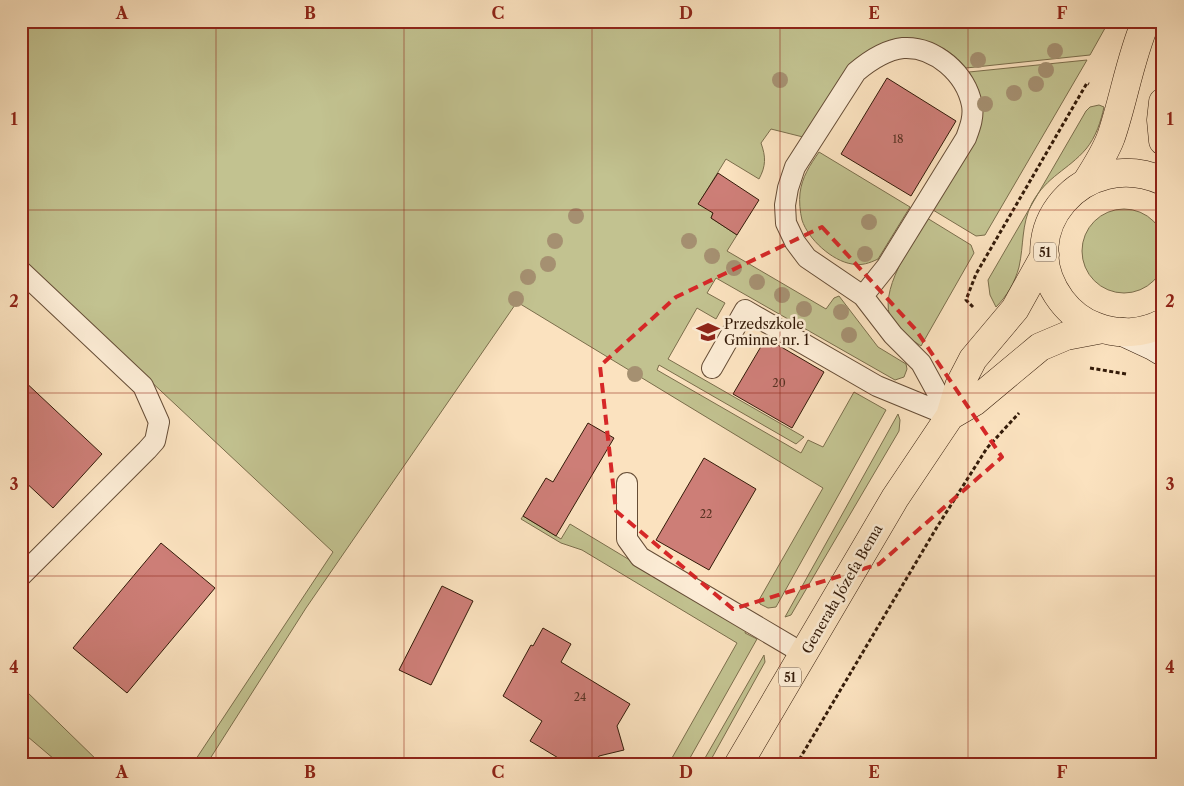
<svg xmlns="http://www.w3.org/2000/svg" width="1184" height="786" viewBox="0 0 1184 786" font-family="'Libre Caslon Text',serif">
  <rect width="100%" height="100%" fill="#fbe2bf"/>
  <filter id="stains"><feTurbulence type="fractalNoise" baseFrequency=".004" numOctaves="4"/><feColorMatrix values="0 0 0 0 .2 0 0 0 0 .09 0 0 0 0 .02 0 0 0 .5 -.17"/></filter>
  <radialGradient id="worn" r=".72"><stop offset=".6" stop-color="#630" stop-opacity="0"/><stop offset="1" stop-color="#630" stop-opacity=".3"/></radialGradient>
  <!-- green -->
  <path fill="#c2c290" stroke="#7b6e4c" d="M21,21H1109L1090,55L966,68C943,40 925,43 891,41L807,138L771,129L761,143C766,157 766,166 759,179L726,159L699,203L713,213L711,218L737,235L727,251L826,309L834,298L839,296L878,347L906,364L907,369L904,377L895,380L716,278L707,293L725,303L716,319L697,308L668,359L804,437L796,444L659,365L657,370L801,453L808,440L823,447L854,392L886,410L776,607L768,608L760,604L759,600L823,488L517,302L306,608L206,765H192L333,552L21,260Z
    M1087,60L985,235L976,236L933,210L979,97L977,87L969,72Z
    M1099,105L1104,107C1101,121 1096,137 1086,149C1068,170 1047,176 1032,203C1021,225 1024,245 1019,267C1015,282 1007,296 996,307L990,295L988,280L1086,111L1090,107Z
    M819,152L910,207L878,259C870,263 861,266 852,264C832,261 808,239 802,220C800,212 799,201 800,193C802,177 810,165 819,152Z
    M1082 251a42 42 0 1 1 84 0a42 42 0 1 1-84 0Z
    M927,218L971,245L974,253L921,346C911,339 898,332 892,321C876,293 913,242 927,218Z
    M898,414L900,420L899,431L791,615L785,617Z
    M523,516L561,539L570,524L746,630L745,633L757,639L686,765H668L737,643L582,550L561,543L521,519Z
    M764,655L765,662L708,765H701Z
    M22,689H24L102,765H61L21,731Z"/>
  <!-- building -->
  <path fill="#cd7e77" stroke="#341b09" d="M887,78L956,121L911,196L841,154Z
    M718,173L759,200L737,235L711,218L713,213L698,204Z
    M766,338L824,372L792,428L733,394Z
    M21,378L102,454L53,508L21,478Z
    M588,423L614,438L556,536L523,516L546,478L553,482Z
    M704,458L756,489L709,570L656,540Z
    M161,543L215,588L127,693L73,648Z
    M442,586L473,601L431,685L399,670Z
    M543,628L571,644L561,662L630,704L617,726L624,750L599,756L594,765H570L530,741L542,721L503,696L531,645L533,646Z"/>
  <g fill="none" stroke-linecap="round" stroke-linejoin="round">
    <defs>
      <path id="lane" d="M21,271L143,386L159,422L155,441L147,450L21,576
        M863,296L887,266L966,138C970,127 974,117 972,105C966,74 935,46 903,48C885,50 869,61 856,72L795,167L788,188L785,205L786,223L795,242L807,258L863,296L893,335L921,363L950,416
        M712,368L745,310L877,386L950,416
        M627,483V539L640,557L804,654"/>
      <path id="secondary" d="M1123,332L1153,346L1163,352"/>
      <path id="primary" d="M1163,102L1161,120L1163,141
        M1087,181C1096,167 1105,153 1111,137C1124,99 1130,58 1146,21
        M1163,181C1084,146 1010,231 1061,300C1070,312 1083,322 1097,327C1118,335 1142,334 1163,323
        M950,416L974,402L1040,347L1066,336L1103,329
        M738,765L895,498L950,416L959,386L973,359L1015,309L1045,255"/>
    </defs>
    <!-- lane casing -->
    <use href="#lane" stroke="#664d36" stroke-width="22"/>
    <!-- secondary casing -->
    <use href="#secondary" stroke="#341b09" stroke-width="29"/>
    <!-- primary casing -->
    <use href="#primary" stroke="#341b09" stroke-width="29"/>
    <!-- path -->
    <path stroke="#341b09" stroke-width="3" stroke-dasharray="4 2.5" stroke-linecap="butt" d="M973,307L966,300L976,274L1087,83L1089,84
      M1090,368L1126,374
      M796,765L937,527L987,448L1019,413"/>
    <!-- lane -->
    <use href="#lane" stroke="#fcecd5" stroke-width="20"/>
    <!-- secondary -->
    <use href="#secondary" stroke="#fcecd5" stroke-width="28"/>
    <!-- primary -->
    <use href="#primary" stroke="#fbe2bf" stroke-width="28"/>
  </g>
  <!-- trees -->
  <g fill="#a59071">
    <circle cx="1055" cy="51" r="8"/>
    <circle cx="978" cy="60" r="8"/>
    <circle cx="1046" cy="70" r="8"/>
    <circle cx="780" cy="80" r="8"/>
    <circle cx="1036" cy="84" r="8"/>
    <circle cx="1014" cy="93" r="8"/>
    <circle cx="985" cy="104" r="8"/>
    <circle cx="576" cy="216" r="8"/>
    <circle cx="869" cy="222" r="8"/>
    <circle cx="555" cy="241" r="8"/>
    <circle cx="689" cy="241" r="8"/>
    <circle cx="865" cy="254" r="8"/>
    <circle cx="712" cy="256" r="8"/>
    <circle cx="548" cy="264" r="8"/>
    <circle cx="734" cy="268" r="8"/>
    <circle cx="528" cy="277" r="8"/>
    <circle cx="757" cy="282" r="8"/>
    <circle cx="782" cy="295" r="8"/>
    <circle cx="516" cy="299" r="8"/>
    <circle cx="804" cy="309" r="8"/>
    <circle cx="841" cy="312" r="8"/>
    <circle cx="849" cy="335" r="8"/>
    <circle cx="635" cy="374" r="8"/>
  </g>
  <!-- marked area -->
  <path fill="none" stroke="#d62828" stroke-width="4" stroke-dasharray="10 6" stroke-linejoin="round" d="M822,227L916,330L1002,457L879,564L733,609L616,511L600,366L676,297Z"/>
  <!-- grid -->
  <path fill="none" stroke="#8f2418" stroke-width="1" stroke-opacity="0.55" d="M216,21V765M404,21V765M592,21V765M780,21V765M968,21V765M21,210H1163M21,393H1163M21,576H1163"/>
  <!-- icons -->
  <defs>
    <symbol id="school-bare" viewBox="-9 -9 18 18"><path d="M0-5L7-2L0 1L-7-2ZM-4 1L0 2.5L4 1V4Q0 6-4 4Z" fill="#8f2418" stroke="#fcecd5" stroke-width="2.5" paint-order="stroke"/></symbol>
  </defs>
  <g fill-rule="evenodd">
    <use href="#school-bare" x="692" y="316" width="32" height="32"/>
  </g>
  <g text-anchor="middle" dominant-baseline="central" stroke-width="5" stroke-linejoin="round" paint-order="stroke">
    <!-- number labels -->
    <g font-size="11" fill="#5a3424">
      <text x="898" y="139">18</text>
      <text x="779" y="383">20</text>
      <text x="706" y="514">22</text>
      <text x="580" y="697">24</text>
    </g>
    <!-- shield labels -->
    <g fill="#fcecd5" stroke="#705a46" stroke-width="1">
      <rect x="1034" y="242.5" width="22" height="19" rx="4"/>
      <rect x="779" y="667.5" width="22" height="19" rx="4"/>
    </g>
    <g font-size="12" font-weight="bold" fill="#341b09">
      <text x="1045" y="252">51</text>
      <text x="790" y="677">51</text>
    </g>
    <!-- poi labels -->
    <g font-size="14" fill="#341b09" stroke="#fcecd5" text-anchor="start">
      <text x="724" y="324">Przedszkole<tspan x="724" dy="16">Gminne nr. 1</tspan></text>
    </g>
    <!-- street labels -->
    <g font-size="14" fill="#341b09" stroke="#fcecd5">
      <text transform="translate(842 589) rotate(-60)">Generała Józefa Bema</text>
    </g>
  </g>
  <!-- margin -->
  <rect width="1184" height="786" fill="none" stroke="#fbe2bf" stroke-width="55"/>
  <rect x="28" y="28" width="1128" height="730" fill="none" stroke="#8f2418" stroke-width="2"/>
  <g font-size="16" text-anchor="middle" font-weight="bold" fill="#8f2418">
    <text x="122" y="19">A</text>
    <text x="310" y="19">B</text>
    <text x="498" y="19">C</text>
    <text x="686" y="19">D</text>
    <text x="874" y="19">E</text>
    <text x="1062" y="19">F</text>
    <text x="14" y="125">1</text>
    <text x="1170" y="125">1</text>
    <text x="14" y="307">2</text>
    <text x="1170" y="307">2</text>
    <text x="14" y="490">3</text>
    <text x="1170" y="490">3</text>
    <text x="14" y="673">4</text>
    <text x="1170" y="673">4</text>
    <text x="122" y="778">A</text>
    <text x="310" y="778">B</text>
    <text x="498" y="778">C</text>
    <text x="686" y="778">D</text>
    <text x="874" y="778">E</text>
    <text x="1062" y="778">F</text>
  </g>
  <rect width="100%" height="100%" filter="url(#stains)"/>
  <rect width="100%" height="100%" fill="url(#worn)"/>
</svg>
